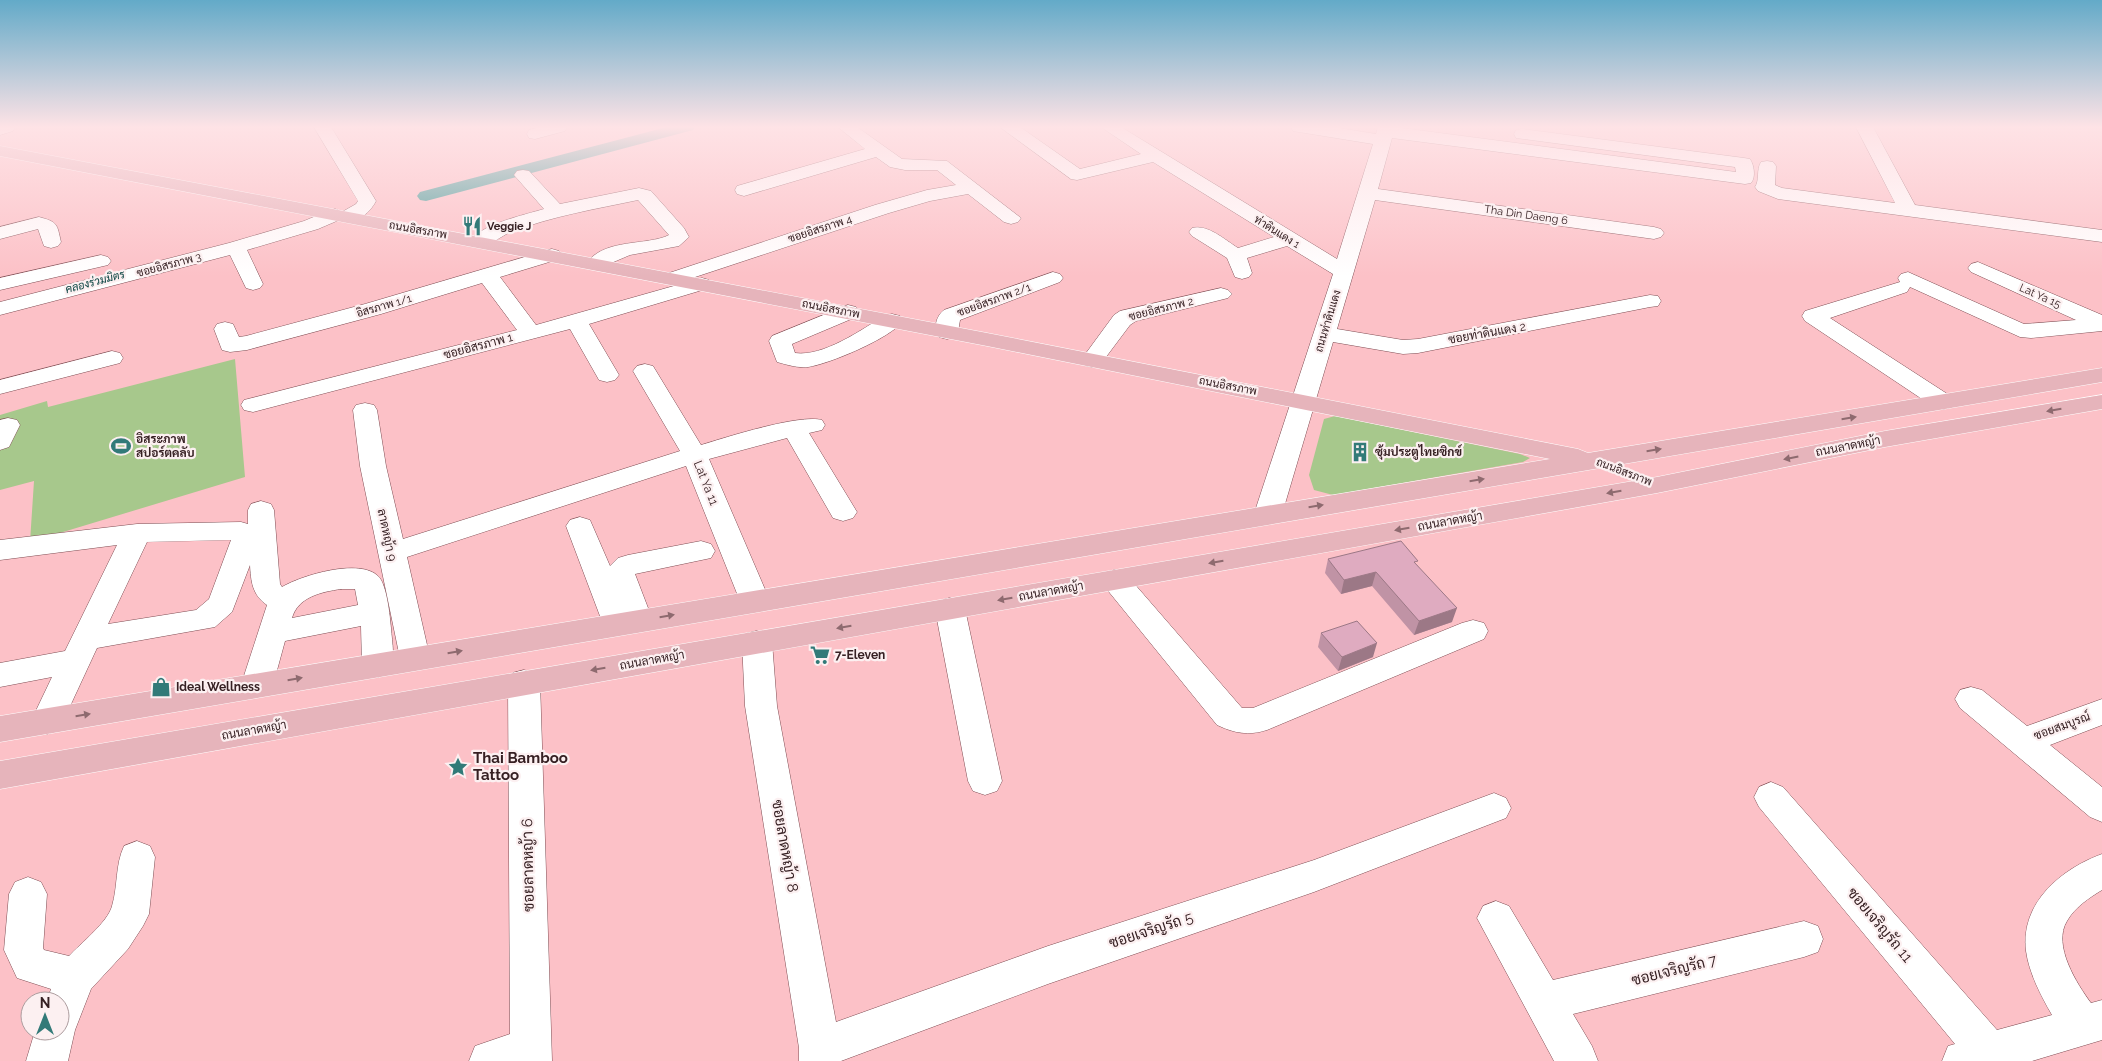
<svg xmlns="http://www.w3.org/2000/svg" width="2102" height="1061" viewBox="0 0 2102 1061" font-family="Raleway,Sarabun,sans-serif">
  <rect width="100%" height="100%" fill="#fcc1c7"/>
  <!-- green -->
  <path fill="#a7c88c" d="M235,359L245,477L30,542L34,481L0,490V415L47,401L48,407Z
    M1335,416L1520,454L1530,458L1523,462L1333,495L1314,490L1309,475L1324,419Z"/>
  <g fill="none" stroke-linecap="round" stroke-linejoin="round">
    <!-- canal -->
    <path fill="#3d9a97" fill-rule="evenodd" d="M667,127H695L693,130L426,201L420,200L417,196L420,192Z"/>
    <defs>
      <path id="minor" d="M0,127H15L13,131L0,135Z
        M314,127H331L376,201C370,213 354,227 339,220L318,229L247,250L263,284L260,288L253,290L246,288L230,255L0,315V302L229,243L304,221L328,211L335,209L342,212L356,204L358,201Z
        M540,127H567L565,131L535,139L529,138L527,134L529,130Z
        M838,127H857L902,159L947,161L1021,218L1018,222L1011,224L1004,222L968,194L930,201L889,213L680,282L673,284L666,282L663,278L666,274L875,205L927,190L956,185L937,170H905L890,167L876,157L744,196L737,194L735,190L737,186L865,149Z
        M1000,127H1020L1080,169L1141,154L1101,127H1121L1337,259L1373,144L1299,132L1293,131L1291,127H1333L1376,134L1378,127H1394L1736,172L1735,167L1516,138L1514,134L1516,130L1522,129L1744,158L1750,159C1754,165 1756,177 1751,183L1745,184L1392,138L1378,189L1654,227L1661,229L1664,233L1661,237L1654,239L1375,200L1337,329L1403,340L1418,339L1650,295L1658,296L1661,301L1658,306L1650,307L1418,353L1403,354L1333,342L1282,514L1278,520L1268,523L1258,520L1254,514L1333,274L1287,246L1247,258L1252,273L1249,277L1242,279L1235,277L1227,258L1192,236L1189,232L1192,228C1208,224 1225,240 1238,248L1274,237L1153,162L1077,180L1071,179Z
        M1856,127H1873L1915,205L2102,230V242L1778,199L1758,191L1755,187C1760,180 1756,170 1761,162L1767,161L1773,162L1776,166L1775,185L1782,188L1895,203Z
        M523,170L529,171L560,204L639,188L651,191L684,228L689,237L679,246L630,255L597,269L590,267L587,263C604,238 647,246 669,235L638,200C596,209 552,216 511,232C498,237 488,249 473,245L470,241C482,224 524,215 544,209L514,175L517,171Z
        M39,217C58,222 57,224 61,242L58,246L51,248L44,246L38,229L0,239V227Z
        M552,249L559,251L562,255L559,259L500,277L536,325L702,278L709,280L712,284L709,288L589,324L619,375L615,380L607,382L599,380L570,329L253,412L244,410L241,405L244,400L517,330L482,283L381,314L247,350L230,352L222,350L214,329L217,324L225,322L233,324L239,337L246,336L365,304Z
        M101,255L108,257L111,261L108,265L0,290V278Z
        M1978,262L2102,315V331L2031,338L2020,337L1910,287L1907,292L1830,318L1952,397L1955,402L1952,407L1943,409L1934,407L1805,321L1802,316L1805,311L1900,282L1898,278L1901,274L1908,272L2024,324L2076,320L1971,272L1968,268L1971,264Z
        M1053,272L1060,274L1063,278L1060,282L960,320L958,332L955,337L947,339L939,337C933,328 936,316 944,310Z
        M1221,288L1228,290L1232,294L1228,298L1136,321L1130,325L1100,365L1092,367L1084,365L1081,360L1114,315L1120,311Z
        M848,305L856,307L859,312L856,317L792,344L795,353C823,357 861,330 884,316L892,314L900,316L903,321C891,338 829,364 808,367C797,368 788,365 777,362L769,341L772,336Z
        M112,351L120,353L123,358L120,363L0,394V380Z
        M645,364L653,366L701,445C727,437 799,414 822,420L825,425L822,430L809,433L857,512L853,518L843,521L833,518L787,438L709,459L770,601L765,608L755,612L745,608L740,601L686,466L407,557L430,658L426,666L415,670L404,666L400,658L360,466L353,410L356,405L365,403L374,405L377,410L386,466L403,539L680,451L633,371L637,366Z
        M8,418L17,420L20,425L9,447L0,450V420Z
        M261,501L271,504L274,510L280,584L282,587C302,575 360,558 378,576C387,584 390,617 391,628C392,643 396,660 389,673L378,677L367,673L362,665L361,626L285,641L273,685L268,694L257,697L246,694L241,685L267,605C252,595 251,581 250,565L232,612L215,627L97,648L59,730L47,734L35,730L31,721L52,677L0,687V663L65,651L117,545L0,560V540L137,524L241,522L248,524V510L251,504ZM231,540L209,599L196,610L108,624L147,542ZM341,589H355L358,605L292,618C298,597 321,592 341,589Z
        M580,517L590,520L610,566L618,558L628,555L701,541L711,544L715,551L711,558L635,574L653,621L649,629L638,632L630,629L629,632L618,635L607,632L603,624L566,526L570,520Z
        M1115,570L1125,573L1242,708H1253L1462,623L1473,620L1484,623L1488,631L1484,639L1267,730C1248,736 1234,733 1217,725L1105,587L1101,580L1105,573Z
        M950,598L960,601L965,609L1002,781L997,791L985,795L973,791L968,781L935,609L940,601Z
        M757,631L768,634L772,642L777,706L836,1022L1048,946L1314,860L1494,793L1506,798L1511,808L1506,818L1314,892L1048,984L841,1061H799V1048L745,706L742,642L746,634Z
        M524,670L535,673L540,682L552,1061H469L475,1046L510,1034L508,682L513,673Z
        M1971,687L1982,690L2027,726L2102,699V725L2050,745L2102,787V822L2090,817L1960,708L1955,699L1960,690Z
        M1771,782L1783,787L1997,1030L2052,1015C2041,996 2029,973 2026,951C2020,903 2061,869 2102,854V890C2089,898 2075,907 2067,921C2052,945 2077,984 2091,1003L2102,1000V1040L2032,1061H1942L1948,1046L1955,1044L1759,807L1754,797L1759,787Z
        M137,841L150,846L155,857L149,914L143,926L128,949L91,989L75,1030L68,1061H26L35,1031H60V1001H47L51,989L17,978L4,950L9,894L15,882L28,877L41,882L47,894L43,948L44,950L69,956C80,944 108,922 112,906C118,886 115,865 124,846Z
        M1496,901L1509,906L1553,980L1804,921L1818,926L1823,939L1818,952L1804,957L1573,1014L1592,1046L1598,1061H1554L1477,918L1483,906Z"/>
      <path id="major" d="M0,146L987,333L1578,449L1588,453L2102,368V382L0,742V716L1550,459L987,346L0,156Z
        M2102,395V409L1885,447L1657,493L0,789V761L1657,477L1885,431Z"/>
    </defs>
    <!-- minor casing -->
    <use href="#minor" stroke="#7f4e54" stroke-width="1"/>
    <!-- major casing -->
    <use href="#major" stroke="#fff" stroke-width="1"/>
    <!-- minor -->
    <use href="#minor" fill="#fff" fill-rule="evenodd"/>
    <!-- major -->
    <use href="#major" fill="#e6b4bb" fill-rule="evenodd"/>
  </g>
  <!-- wall -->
  <path fill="#c093a5" d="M1328,559L1417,565L1452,622L1414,635L1372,586L1341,594L1325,573Z
    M1321,633L1373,657L1338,671L1318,647Z"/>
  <!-- shaded-wall -->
  <path fill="#9c7886" d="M1376,572L1372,586L1341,594L1344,580Z
    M1457,608L1452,622L1414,635L1419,621Z
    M1377,643L1373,657L1338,671L1342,657Z"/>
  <!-- building -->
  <path fill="#dfabc0" stroke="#9c7886" d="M1401,541L1418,561L1414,562L1457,608L1419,621L1376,572L1344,580L1328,559Z
    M1357,621L1377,643L1342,657L1321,633Z"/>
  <!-- one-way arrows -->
  <defs><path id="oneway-solid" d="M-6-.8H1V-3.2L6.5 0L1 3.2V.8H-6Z" transform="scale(1.25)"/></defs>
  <g fill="#8e6a6f">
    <use href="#oneway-solid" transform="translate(2054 410) rotate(170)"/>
    <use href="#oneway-solid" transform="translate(1849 418) rotate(-9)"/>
    <use href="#oneway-solid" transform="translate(1654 450) rotate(-9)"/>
    <use href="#oneway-solid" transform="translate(1791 458) rotate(169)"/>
    <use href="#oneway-solid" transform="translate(1477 480) rotate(-9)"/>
    <use href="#oneway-solid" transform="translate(1614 492) rotate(170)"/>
    <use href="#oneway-solid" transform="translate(1316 506) rotate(-9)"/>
    <use href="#oneway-solid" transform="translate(1402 529) rotate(170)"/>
    <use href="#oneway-solid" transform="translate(1216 562) rotate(170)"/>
    <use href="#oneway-solid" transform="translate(1005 599) rotate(170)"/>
    <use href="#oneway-solid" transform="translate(667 616) rotate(-10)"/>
    <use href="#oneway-solid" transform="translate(844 627) rotate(170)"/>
    <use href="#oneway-solid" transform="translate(455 652) rotate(-10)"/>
    <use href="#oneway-solid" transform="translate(598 669) rotate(170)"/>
    <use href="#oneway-solid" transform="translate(295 679) rotate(-10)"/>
    <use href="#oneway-solid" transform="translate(83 715) rotate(-9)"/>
  </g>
  <!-- sky -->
  <linearGradient id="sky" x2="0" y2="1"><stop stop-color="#63aac8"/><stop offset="0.46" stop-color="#fee3e6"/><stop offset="1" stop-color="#fee3e6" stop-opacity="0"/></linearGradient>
  <rect width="2102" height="276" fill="url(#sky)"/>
  <!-- icons -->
  <defs>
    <symbol id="restaurant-bare" viewBox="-9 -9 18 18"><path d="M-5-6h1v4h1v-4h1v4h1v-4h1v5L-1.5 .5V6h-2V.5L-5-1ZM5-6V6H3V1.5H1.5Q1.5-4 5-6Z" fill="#327a78" stroke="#fcf0f1" stroke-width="2.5" paint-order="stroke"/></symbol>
    <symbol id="stadium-bare" viewBox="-9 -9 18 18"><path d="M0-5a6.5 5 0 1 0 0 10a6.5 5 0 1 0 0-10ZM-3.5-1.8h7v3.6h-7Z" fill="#327a78" stroke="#fcf0f1" stroke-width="2.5" paint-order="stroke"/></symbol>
    <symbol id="building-bare" viewBox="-9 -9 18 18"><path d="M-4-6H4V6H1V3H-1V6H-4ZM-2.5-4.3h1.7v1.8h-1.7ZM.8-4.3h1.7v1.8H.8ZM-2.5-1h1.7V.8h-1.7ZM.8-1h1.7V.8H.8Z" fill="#327a78" stroke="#fcf0f1" stroke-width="2.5" paint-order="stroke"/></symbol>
    <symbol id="supermarket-bare" viewBox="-9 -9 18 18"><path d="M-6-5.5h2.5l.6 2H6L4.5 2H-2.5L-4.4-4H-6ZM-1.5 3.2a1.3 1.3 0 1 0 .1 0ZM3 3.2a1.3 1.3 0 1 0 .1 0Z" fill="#327a78" stroke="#fcf0f1" stroke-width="2.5" paint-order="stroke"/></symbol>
    <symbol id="shop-bare" viewBox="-9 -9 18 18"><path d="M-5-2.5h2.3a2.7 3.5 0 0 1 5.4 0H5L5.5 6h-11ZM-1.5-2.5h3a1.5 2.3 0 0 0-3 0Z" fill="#327a78" stroke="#fcf0f1" stroke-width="2.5" paint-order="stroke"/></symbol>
    <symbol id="sight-bare" viewBox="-9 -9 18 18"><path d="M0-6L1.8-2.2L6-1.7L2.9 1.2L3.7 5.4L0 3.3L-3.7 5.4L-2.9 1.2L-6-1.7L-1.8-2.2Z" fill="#327a78" stroke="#fcf0f1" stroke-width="2.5" paint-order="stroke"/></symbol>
  </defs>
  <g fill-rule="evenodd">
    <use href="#restaurant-bare" x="458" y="212" width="28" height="28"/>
    <use href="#stadium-bare" x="107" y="432" width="28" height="28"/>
    <use href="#building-bare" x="1346" y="438" width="28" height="28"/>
    <use href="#supermarket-bare" x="806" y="641" width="28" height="28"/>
    <use href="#shop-bare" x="147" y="673" width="28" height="28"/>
    <use href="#sight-bare" x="444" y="753" width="28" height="28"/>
  </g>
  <g text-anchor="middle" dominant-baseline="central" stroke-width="4.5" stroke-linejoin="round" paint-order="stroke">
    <!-- far-street labels -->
    <g font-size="11" fill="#362023" stroke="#fcf0f1">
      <text transform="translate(1526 215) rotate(8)">Tha Din Daeng 6</text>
      <text transform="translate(820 229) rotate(-18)">ซอยอิสรภาพ 4</text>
      <text transform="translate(418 230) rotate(10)">ถนนอิสรภาพ</text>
      <text transform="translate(1277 232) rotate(32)">ท่าดินแดง 1</text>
      <text transform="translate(169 265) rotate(-15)">ซอยอิสรภาพ 3</text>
      <text transform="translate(2040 296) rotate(24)">Lat Ya 15</text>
      <text transform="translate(994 300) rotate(-20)">ซอยอิสรภาพ 2/1</text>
      <text transform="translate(384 306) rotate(-16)">อิสรภาพ 1/1</text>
      <text transform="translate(831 309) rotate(11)">ถนนอิสรภาพ</text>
      <text transform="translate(1161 309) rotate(-14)">ซอยอิสรภาพ 2</text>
      <text transform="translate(1328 321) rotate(-73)">ถนนท่าดินแดง</text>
      <text transform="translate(1228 386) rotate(11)">ถนนอิสรภาพ</text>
      <text transform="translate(1624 472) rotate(21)">ถนนอิสรภาพ</text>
    </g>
    <!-- far-poi labels -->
    <g font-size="11" font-weight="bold" fill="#362023" stroke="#fcf0f1" text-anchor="start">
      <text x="487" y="226">Veggie J</text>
    </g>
    <!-- far-water labels -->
    <g font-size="11" font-style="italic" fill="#06413f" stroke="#fcf0f1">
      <text transform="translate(95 282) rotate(-15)">คลองร่วมมิตร</text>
    </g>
    <!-- street labels -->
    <g font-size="12" fill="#362023" stroke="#fcf0f1">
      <text transform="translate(1487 333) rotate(-10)">ซอยท่าดินแดง 2</text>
      <text transform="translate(478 346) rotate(-15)">ซอยอิสรภาพ 1</text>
      <text transform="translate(1848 446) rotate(-11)">ถนนลาดหญ้า</text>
      <text transform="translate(706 483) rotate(68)">Lat Ya 11</text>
      <text transform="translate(1450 521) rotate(-10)">ถนนลาดหญ้า</text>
      <text transform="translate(387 535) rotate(78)">ลาดหญ้า 9</text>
      <text transform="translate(1051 591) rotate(-10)">ถนนลาดหญ้า</text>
      <text transform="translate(652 660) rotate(-10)">ถนนลาดหญ้า</text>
      <text transform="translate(2062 726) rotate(-20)">ซอยสมบูรณ์</text>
      <text transform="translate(254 730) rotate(-10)">ถนนลาดหญ้า</text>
    </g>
    <!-- poi labels -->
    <g font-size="12" font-weight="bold" fill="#362023" stroke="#fcf0f1" text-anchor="start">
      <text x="136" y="439">อิสระภาพ<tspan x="136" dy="14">สปอร์ตคลับ</tspan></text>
      <text x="1375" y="452">ซุ้มประตูไทยซิกข์</text>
      <text x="835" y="655">7-Eleven</text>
      <text x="176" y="687">Ideal Wellness</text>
    </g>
    <!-- near-poi labels -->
    <g font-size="15" font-weight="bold" fill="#362023" stroke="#fcf0f1" text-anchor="start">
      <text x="473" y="758">Thai Bamboo<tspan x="473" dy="17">Tattoo</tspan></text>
    </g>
    <!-- near-street labels -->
    <g font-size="15" fill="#362023" stroke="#fcf0f1">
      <text transform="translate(785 846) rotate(80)">ซอยลาดหญ้า 8</text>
      <text transform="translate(528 865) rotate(-91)">ซอยลาดหญ้า 6</text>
      <text transform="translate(1880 925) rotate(50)">ซอยเจริญรัถ 11</text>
      <text transform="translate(1151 930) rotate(-18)">ซอยเจริญรัถ 5</text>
      <text transform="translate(1674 970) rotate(-14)">ซอยเจริญรัถ 7</text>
    </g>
  </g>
  <!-- north arrow -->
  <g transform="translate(45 1016)"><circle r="24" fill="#fcf0f1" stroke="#ad9d9f"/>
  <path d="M0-4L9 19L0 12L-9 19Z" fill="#327a78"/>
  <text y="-8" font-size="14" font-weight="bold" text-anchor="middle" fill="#362023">N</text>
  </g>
</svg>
